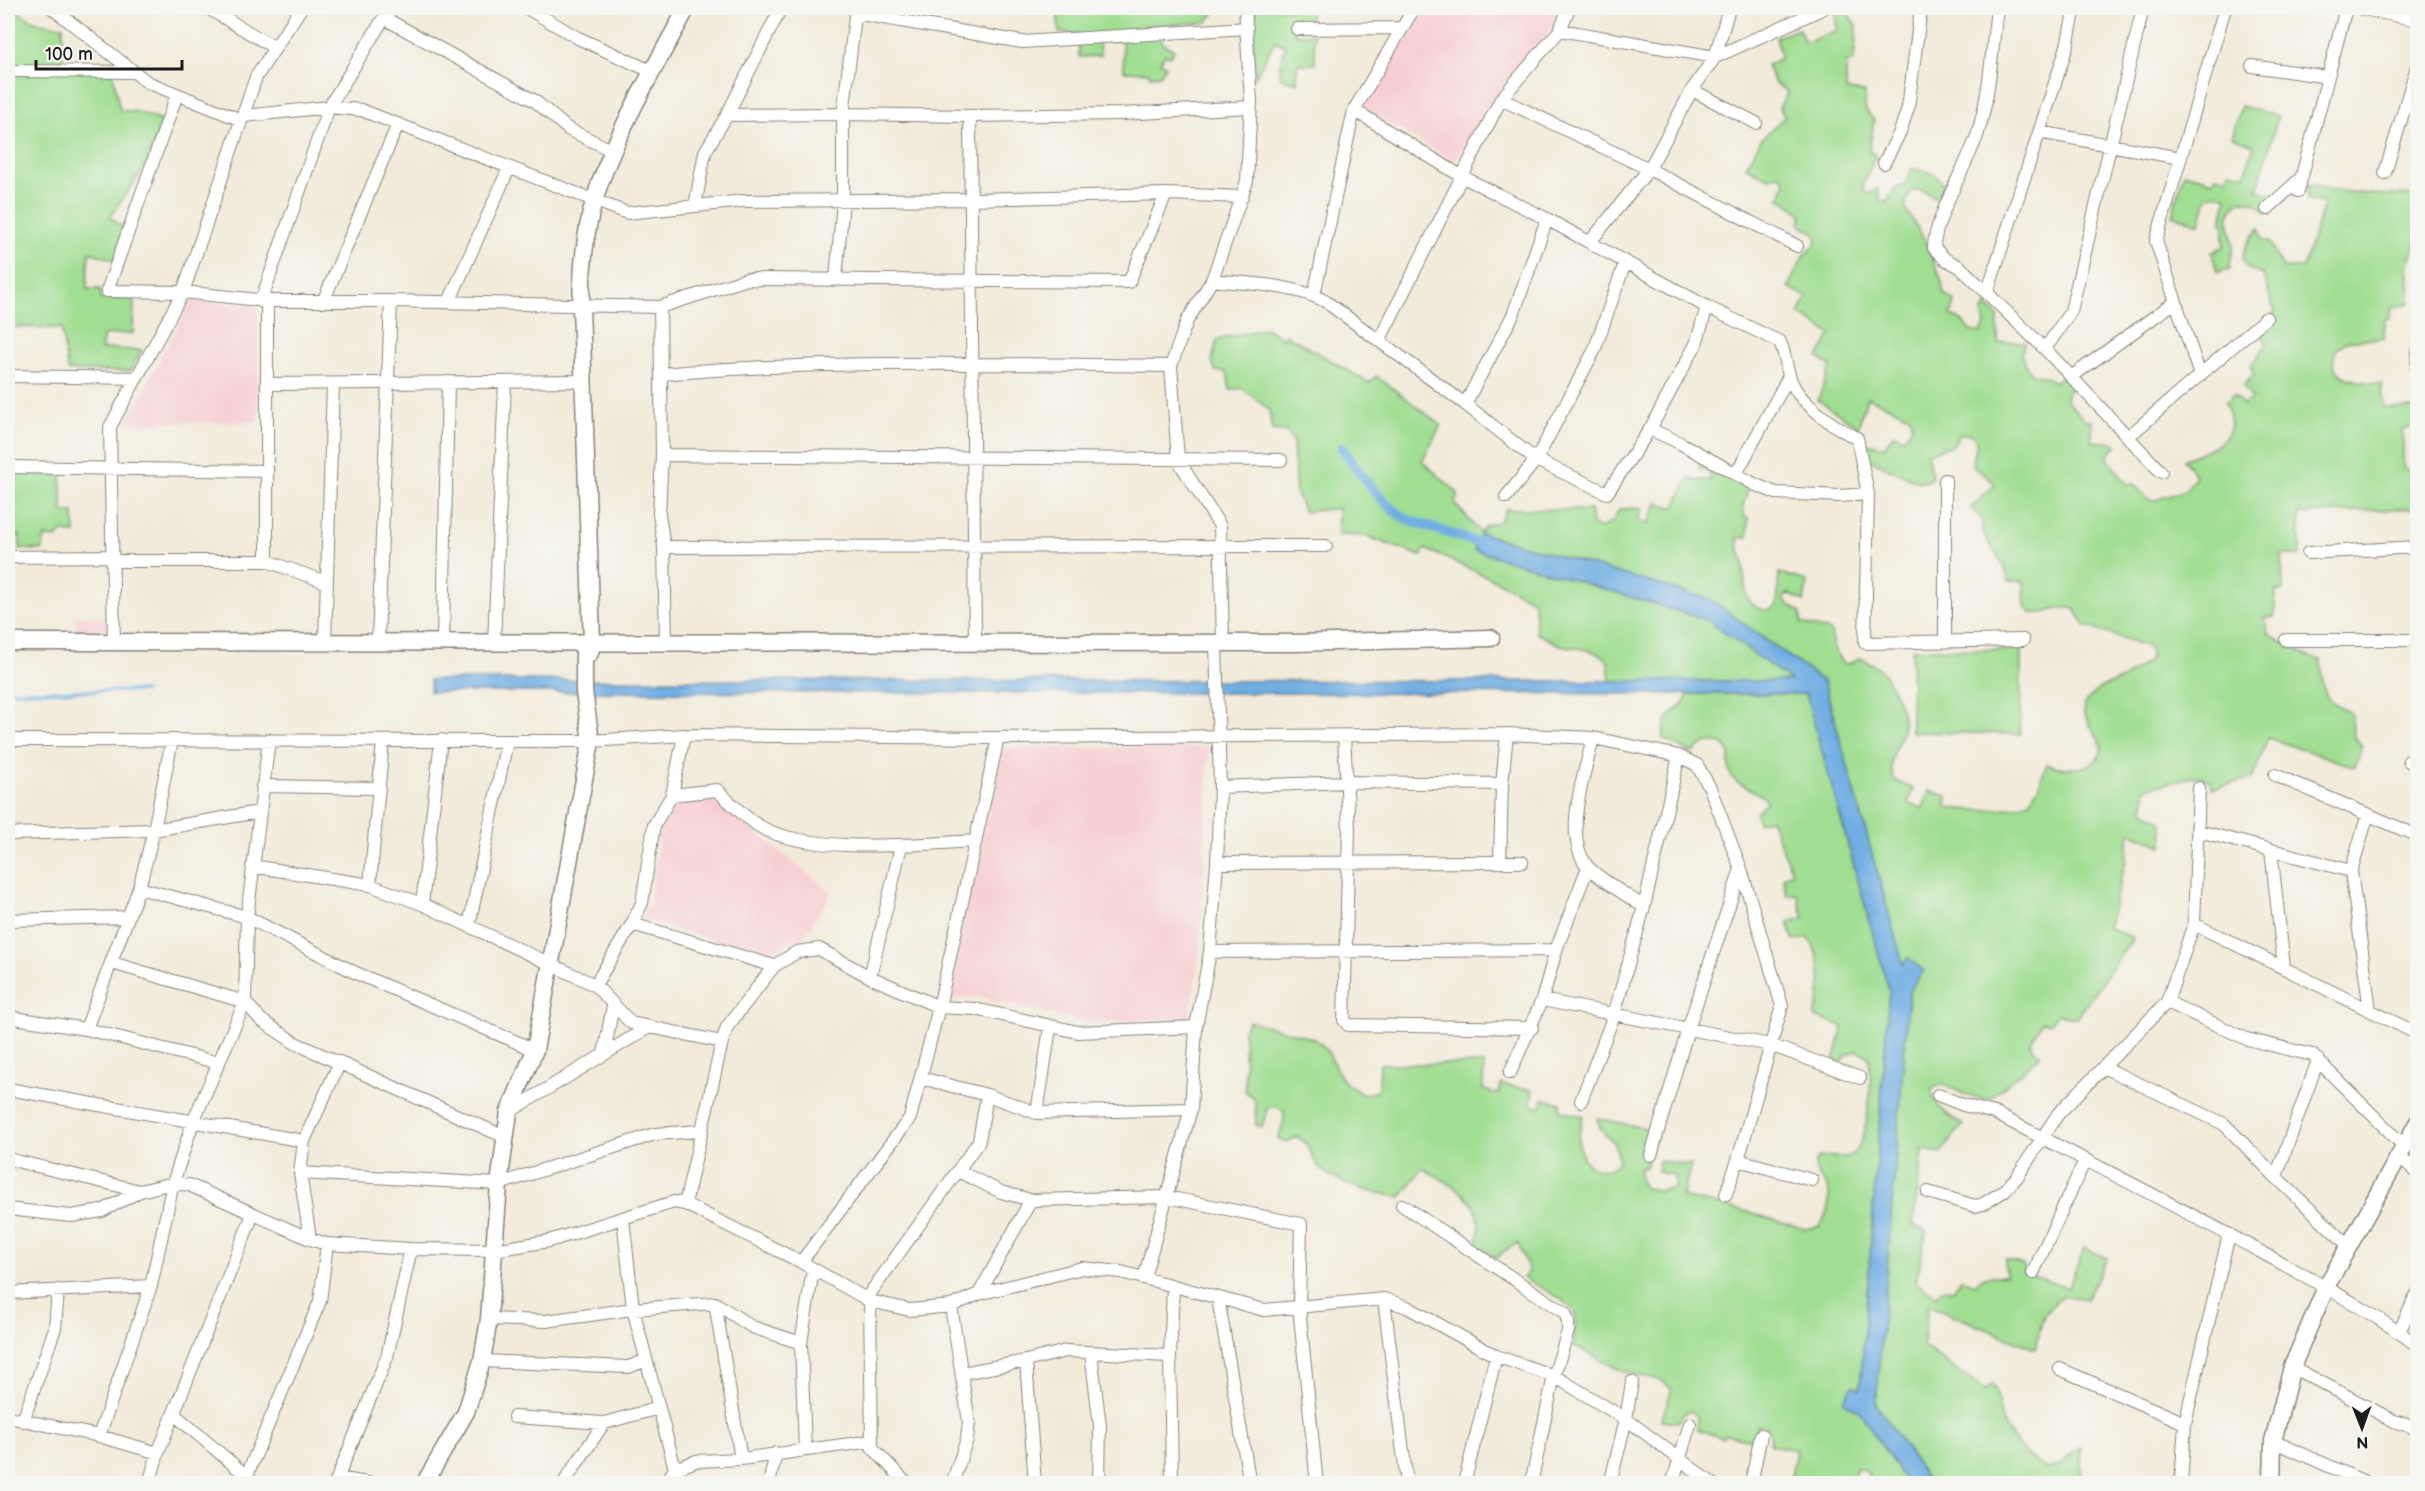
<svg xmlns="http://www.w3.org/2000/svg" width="2425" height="1491" viewBox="0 0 2425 1491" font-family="'Balsamiq Sans',sans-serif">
  <rect width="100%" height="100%" fill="#f6f6f2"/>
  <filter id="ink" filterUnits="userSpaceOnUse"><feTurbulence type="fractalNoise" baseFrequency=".0167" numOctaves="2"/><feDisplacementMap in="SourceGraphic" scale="12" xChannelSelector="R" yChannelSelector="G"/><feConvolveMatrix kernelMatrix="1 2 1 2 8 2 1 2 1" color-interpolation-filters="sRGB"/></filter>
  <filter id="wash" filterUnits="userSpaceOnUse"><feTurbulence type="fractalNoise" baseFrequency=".008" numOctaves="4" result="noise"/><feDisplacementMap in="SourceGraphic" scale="24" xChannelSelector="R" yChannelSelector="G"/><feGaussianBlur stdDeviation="1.35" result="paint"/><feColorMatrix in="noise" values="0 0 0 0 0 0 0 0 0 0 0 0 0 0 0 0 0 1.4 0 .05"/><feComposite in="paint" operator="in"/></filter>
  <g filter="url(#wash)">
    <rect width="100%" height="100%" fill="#f2ebda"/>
    <!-- built -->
    <path fill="#f7cfd2" d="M1421,8H1560L1554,25L1495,96L1455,162L1363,108Z
      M192,300L258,307V422L126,423Z
      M76,616L111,617V639H76Z
      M1209,747L1200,952L1189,1019L1082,1021L977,997L942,1000L1004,748Z
      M713,798L832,893L802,940L789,941L766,957L643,919L651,901L660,827L678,802Z"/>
    <!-- green -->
    <path fill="#a0de92" stroke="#5e7d57" stroke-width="1.5" d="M8,8H15C27,22 45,25 63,26L62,67L112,69L120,110L138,112L161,121L148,162L110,217L125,229L115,260L89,252L87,289H100L101,299H134L133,333L104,335L101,349L142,350L130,371H68L61,328L8,327Z
      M1057,8H1218L1207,22L1145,26L1143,29L1162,39V43L1174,50L1171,56L1165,54L1160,62L1166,66L1160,75L1150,76L1149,72L1124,71L1122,40L1099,41L1100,56L1079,57L1078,33H1059Z
      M1252,8H1310V23H1293L1295,34H1314L1315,64H1297V83L1281,78L1280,62L1286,46L1275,41L1255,77Z
      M1847,9L1850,18L1857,25L1854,61L1846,63V90L1865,92V109L1874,121L1869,151L1876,155L1863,184V191L1869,194L1878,188L1880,200L1886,203L1894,190L1906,183L1911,169C1930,169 1942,176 1947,194L1945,198L1939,200C1929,196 1923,186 1912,191L1905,204L1906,210L1921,233L1941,278L1944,294L1955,302L1951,315L1963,322L1970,331L1981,333L1985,324L1982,312L1987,305L1998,316V342H2025L2021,355L2031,374L2046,377L2055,382L2062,375L2073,387L2067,393L2066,400L2085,420H2092V441L2115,443L2117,446L2108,455V459L2127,484H2134L2147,498L2153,501L2186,490L2196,476L2184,460C2212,446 2244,441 2225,403L2234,394L2243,405L2252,398L2243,386L2254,374L2250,366L2267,344L2260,332L2275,312L2263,275C2258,272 2250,272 2246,266C2237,253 2251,237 2260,228L2262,239L2270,243L2282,268H2303L2324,204L2307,199L2308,184C2346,195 2379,194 2417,196V242L2408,265L2410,303L2392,308L2390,317L2385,319L2384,338C2371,341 2357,337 2346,342C2340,345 2335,350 2334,356C2330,382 2365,382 2382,384L2383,408H2417V426L2403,429V468L2417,471V508L2299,514L2300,555H2282L2283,591H2276L2274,617L2265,618L2268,634L2309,657L2321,660C2322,692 2321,697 2351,713L2354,737L2362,747L2355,767L2268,738L2253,778L2212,789L2211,781L2197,776L2145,788L2144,811L2162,821L2163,846L2130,832L2125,864L2108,928L2133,938L2077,1018L2058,1014L2050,1023L2042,1021L2030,1045L2041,1055L1989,1099L1971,1097L1944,1085L1935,1086L1932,1091C1933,1106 1951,1118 1963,1124L1941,1153L1923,1150L1913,1225L1926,1231L1916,1283L1937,1296L1942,1289L1953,1290L1961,1279L1975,1284L1984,1277L2006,1275L2005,1259L2023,1264L2024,1273L2068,1288L2084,1248L2107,1258L2086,1300L2063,1295L2044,1314L2035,1349L1928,1305L1923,1346L1985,1390L1992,1384C2000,1396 1997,1403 2001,1416C2005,1434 2031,1462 2048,1469L2059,1465L2080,1447L2082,1483H1929L1876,1404L1909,991L1923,971L1903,965L1824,682L1711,600L1480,533L1475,550L1707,620L1792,681H1610L1608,661L1602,655L1588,650L1560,645L1536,633L1534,601L1495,580L1425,549L1421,556L1365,536L1338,535V508L1304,512L1296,493L1293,440L1285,431L1272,430L1269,410L1242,388L1230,390L1227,372L1215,371L1212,361L1217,340L1265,328L1283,338L1285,334L1369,383L1376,376L1441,425L1422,461L1458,493L1455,504L1480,532L1485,526L1500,521L1506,509L1590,510L1592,524L1599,529L1613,522L1619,509L1642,508L1638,519L1648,524L1658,502L1674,508L1689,477L1695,480H1711L1709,469L1699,468L1702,458L1750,486L1743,504L1744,517L1748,518V537L1738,538C1737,546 1740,550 1742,557C1747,575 1738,600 1760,609C1767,612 1772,610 1777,605L1779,573L1807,581L1804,602L1788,593L1783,600L1801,613V623L1831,631L1832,644L1842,663L1848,664L1860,658C1865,661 1872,663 1877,667C1889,676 1906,712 1903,727C1900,744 1883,764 1896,781L1913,789L1908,803L1923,808L1929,791L1947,796L1946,806C1960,812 2017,811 2028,801C2038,793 2042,775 2047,764C2065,770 2100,773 2102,746L2084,714L2085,702L2100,688L2122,679L2147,662L2150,659V650L2146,646L2085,626L2075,609C2059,604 2046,617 2029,612L2025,605L2024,581H2009C2005,556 1981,545 1982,520L1971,508L1995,484L1972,464C1975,453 1980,441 1972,434H1960L1953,445L1927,453L1932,477L1928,481H1916L1864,457L1862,442L1884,447L1894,434L1904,438L1912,427L1910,416L1867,397L1858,427L1818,400L1831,366L1818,358L1831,334L1799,314L1807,297L1788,287L1803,257L1814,246L1817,238L1814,232L1800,225L1802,214L1780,198L1785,183L1782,176L1777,175L1769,178L1746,167L1761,140L1785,116L1779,108L1788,92L1774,83L1767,65L1781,58L1776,37L1799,29L1805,43L1837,30L1835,13Z
      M2241,106L2278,116L2257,190L2286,199L2266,213C2259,203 2253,200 2240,201C2220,218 2232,226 2233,245C2234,253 2229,260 2230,269L2217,272L2212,252H2217V249L2224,247V225L2221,223L2227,200L2225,196L2216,194L2207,197L2200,224L2172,215L2184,173L2214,181L2215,176L2227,178L2229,171L2245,175L2254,145L2232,137Z
      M8,473L61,475L63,512L74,513L75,533L62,532L57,538L45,537L42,550L20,549V536L9,535Z
      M1912,649L2021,650L2020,734L1911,732Z
      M1688,694H1806L1889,991L1860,1391L1861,1413L1906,1483H1869V1476L1865,1470L1856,1468L1853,1483H1790L1796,1450L1770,1445C1772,1434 1770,1425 1758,1425L1751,1440L1725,1434L1722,1438L1697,1429V1416L1691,1411L1685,1413L1678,1422L1661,1420L1672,1390C1660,1375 1646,1379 1629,1373C1610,1367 1591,1354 1573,1345C1574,1335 1578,1322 1574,1312C1568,1299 1536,1286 1523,1278L1529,1271L1518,1243L1505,1250L1497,1258L1476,1246C1491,1200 1454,1188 1423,1168L1401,1197C1375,1193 1343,1187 1321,1169C1309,1159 1312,1143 1296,1137L1286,1143L1278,1139C1283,1125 1293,1103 1267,1108L1262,1127L1256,1125L1255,1099L1245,1091L1244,1030L1249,1021L1315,1039C1331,1049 1332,1066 1343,1080C1348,1086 1356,1090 1363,1095L1375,1092L1379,1086L1380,1064H1484L1483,1090L1499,1094L1501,1084L1533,1090L1530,1105L1541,1107L1543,1099L1561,1103L1560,1111L1583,1116C1581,1125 1578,1135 1579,1144C1580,1149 1582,1157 1585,1161C1593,1172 1617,1174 1618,1158C1619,1140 1599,1135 1597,1118L1655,1130L1646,1167L1640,1168C1638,1176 1639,1182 1645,1188L1657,1191L1675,1188L1674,1175L1657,1172L1659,1161L1691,1165L1682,1197L1748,1212L1805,1229L1820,1226C1827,1215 1834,1195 1825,1183C1819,1175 1814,1172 1815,1161C1826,1151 1840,1162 1851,1155C1870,1142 1872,1078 1869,1057L1857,1050L1846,1056L1841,1064L1834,1062L1843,1026L1814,1017C1823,992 1824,961 1809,938L1794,941L1788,922L1804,918L1797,894L1787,895L1783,877L1792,872L1770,818L1758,823L1756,812L1766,803V799C1746,782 1723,788 1730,753L1723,744C1709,741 1703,741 1693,753L1663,739C1664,706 1684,713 1688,694Z"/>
    <!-- water -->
    <path fill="#71aee3" stroke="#466580" stroke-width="1.5" d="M1480,533L1711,600L1824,682L1903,964L1908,958L1924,971L1909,991L1876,1404L1929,1483H1906L1861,1413L1843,1401L1853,1385L1860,1390L1889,991L1806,694L430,692V680L1791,681L1707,620L1474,550Z"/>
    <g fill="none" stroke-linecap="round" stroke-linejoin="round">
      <!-- stream -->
      <path stroke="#71aee3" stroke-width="3" d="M8,691H145"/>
      <!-- canal -->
      <path stroke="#71aee3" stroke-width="10" d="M1342,448C1360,474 1381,504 1408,520L1488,546"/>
    </g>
  </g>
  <g filter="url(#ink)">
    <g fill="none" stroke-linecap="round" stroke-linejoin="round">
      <defs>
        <path id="street" d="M52,8L147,82L241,120
          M208,8L275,48
          M527,8L578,38L653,72
          M1997,8C1992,50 1990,95 1977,136C1967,164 1933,222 1934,248L1945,259L1960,267L2045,349L2161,472
          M2058,8L2075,9
          M2358,8L2418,20
          M855,13L1022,42L1247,28
          M384,18L535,101L568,129L613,151
          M1297,29L1402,28
          M1560,30L1715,57L1729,8
          M2252,66L2328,77
          M8,71L134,72
          M1692,90L1756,123
          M177,94L107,291L183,292L267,301H391L660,307L747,279L1129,282L1166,194
          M1501,99L1649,169L1797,246
          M1354,110L1461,176L1547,219L1707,307L1780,342C1786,355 1786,370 1792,383C1801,404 1837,429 1857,438L1868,494L1865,643L2023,640
          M727,115L843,114L970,116L1122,114L1250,107
          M244,116L329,107L361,110L627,213L744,201L972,199L1166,194L1242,197
          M970,116L975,643
          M2039,132L2180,158
          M1884,163L1900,132L1908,108L1921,8
          M2385,173L2418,63
          M2298,191L2346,8
          M695,206L705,152L727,115L781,8
          M2267,209L2302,177
          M1590,242L1649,169L1692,90L1715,57L1824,8
          M836,278L843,201V114L856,8
          M1212,280C1249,284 1291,284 1325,301L1465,404L1536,460L1607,493L1650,429L1696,344L1707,307
          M1987,293L2067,46L2075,8
          M1314,295L1354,110L1414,8
          M261,301L329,107L390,8
          M323,302L398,124
          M449,302L509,168
          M660,307L662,455L659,514L664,547L666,643
          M1379,341L1501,99L1560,30L1569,8
          M2045,349L2071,311L2143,8
          M661,374C830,359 1001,364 1171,366
          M8,376L137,378
          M2200,376L2156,241L2225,8
          M2417,376L2418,346
          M2071,377L2175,302
          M267,384L584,381
          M1465,404L1513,315L1547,219
          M1650,429L1680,443L1756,485L1776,493L1840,496L1868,494
          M2129,436L2266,318
          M2417,438H2418
          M662,455L1281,460
          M8,467L267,471
          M1736,474L1789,376
          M1506,497L1536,460L1594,351L1625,263
          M664,547L1326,546
          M2308,553L2418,547
          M8,557L112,556
          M113,561H267L326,582
          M267,561V301
          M2286,640H2418
          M1945,641V480
          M114,642L110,427L183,292L256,77L301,8
          M325,642L333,384
          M378,642L391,301
          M443,642L448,382
          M494,643L505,382
          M1223,643L1220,526L1178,460L1171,366L1187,321L1212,280L1247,181L1251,101L1245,8
          M1344,736L1349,829L1344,1020L1348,1025L1532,1028
          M1593,738C1585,774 1562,834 1587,866C1596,877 1631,898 1644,907
          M8,740L507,741H591L684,735L998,738L1507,734L1593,738L1679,756L1697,765L1710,788L1741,869L1782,1006L1738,1160L1726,1194
          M2409,761L2418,765
          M2275,775L2418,836
          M262,786L378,788
          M1220,787L1347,782L1502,784
          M672,795L717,790C730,802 744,817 759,826C807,855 919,844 976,841
          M2368,814L2351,871L2370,1010
          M2199,831L2351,871
          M8,834L154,830L258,812
          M2271,850L2284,967
          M1500,862L1502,784L1507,734
          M1217,863L1522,862
          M252,866L370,885L422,904L595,985L631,1023L722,1042
          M370,885L383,741
          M139,888L247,917L356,973L535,1050
          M422,904L441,740
          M8,920L128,917
          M632,924L774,966
          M2194,924L2418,1034
          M469,926L507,741
          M1210,952L1556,950
          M112,963L245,1002L261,1020L295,1043L505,1137
          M870,977L901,846
          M595,985L632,924L642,903L654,825L672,795L684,735
          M1542,1000L1770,1045L1860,1078
          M2167,1002L2247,1039L2312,1055L2404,1146
          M8,1017L86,1029L219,1063
          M86,1029L139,888L154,830L172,740
          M604,1054L613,1005
          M2103,1067L2224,1124L2276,1177L2349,1246
          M1510,1073L1542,1000L1556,950L1588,867
          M921,1078L987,1095L1037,1113L1191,1109
          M8,1089L304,1141
          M1938,1095L1963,1105L1994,1113C2083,1159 2173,1204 2261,1252C2314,1281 2369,1309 2418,1346
          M1581,1101L1614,1015L1644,907L1679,756
          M509,1112L649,1027
          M1037,1113L1050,1028
          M1651,1155L1688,1029L1741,869
          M2399,1156L2418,1173
          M8,1159L140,1191
          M1738,1160L1812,1180
          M958,1171L1001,1192L1031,1200L1167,1197L1301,1224L1299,1307L1317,1484
          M300,1173L499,1184L655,1134L701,1131
          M2276,1177L2318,1060
          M1928,1192L1975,1206L1983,1204L2004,1191L2017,1177L2058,1114L2167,1002L2194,924L2199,788
          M685,1204L722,1042L727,1027L774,966L797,952L819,949L870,977L939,1007L975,1009L1078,1032L1196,1027
          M1402,1205L1565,1313L1568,1321V1331L1554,1376L1531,1484
          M8,1209L71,1216L102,1211L140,1191L173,1183L189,1185L310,1239L327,1244L411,1249L494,1250L549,1241L674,1202L685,1204L801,1262L870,1301L910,1310L951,1306L979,1294L1082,1268L1121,1272L1264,1310L1384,1299L1407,1307L1496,1356L1554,1376L1626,1419L1713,1484
          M623,1218L633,1309L675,1469
          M310,1239L300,1173L304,1141L340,1062
          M801,1262L910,1118L939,1007L998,738
          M2033,1273L2085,1160
          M1144,1278L1191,1109L1196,1027L1210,952L1217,863L1220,787L1216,643
          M8,1293L151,1286
          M979,1294L1031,1200
          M1218,1298L1250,1484
          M866,1299L979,1141L987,1095
          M1384,1299L1407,1484
          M870,1301L872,1447L907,1484
          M715,1303L741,1459
          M951,1306L969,1422L967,1439L952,1484
          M489,1319L546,1321L633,1309L715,1303L752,1327L801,1343
          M2399,1332L2418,1292
          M1091,1353L1100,1426L1099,1484
          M482,1361L629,1367L646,1360
          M1026,1361L1035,1484
          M2292,1367L2394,1421L2418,1429
          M2060,1369L2185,1423
          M962,1373L1026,1361L1066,1351L1170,1356
          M174,1414L256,1484
          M8,1417L99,1436L158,1453
          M514,1417L604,1423L659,1408
          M23,1421L55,1328L58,1290
          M99,1436L151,1286L173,1183L193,1122L245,1002L247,917L269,740
          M2273,1441L2369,1484
          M805,1450L801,1343L813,1270
          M247,1475L320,1301L327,1244
          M338,1478L372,1484
          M149,1484L158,1453L253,1214
          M335,1484L387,1357L411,1249
          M563,1484L604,1423
          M665,1484L675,1469L696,1461L741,1459L872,1441
          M769,1484L776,1453
          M1172,1484L1170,1356L1173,1287
          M1464,1484L1496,1356
          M1610,1484L1626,1419L1632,1382
          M1672,1484L1690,1424
          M1751,1484L1761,1435
          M2181,1484L2185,1423L2229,1234"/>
        <path id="secondary" d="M8,642L1295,643L1491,638
          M590,653L592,642L581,306C582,270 584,236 594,201C614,135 654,69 687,8
          M424,1484L466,1412L482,1361L489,1319L499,1184L509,1112L535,1050L591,741L584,692V643
          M2272,1484L2273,1441L2292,1367L2326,1287L2418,1122"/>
      </defs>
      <!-- street casing -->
      <use href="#street" stroke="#87847b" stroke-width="14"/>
      <!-- secondary casing -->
      <use href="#secondary" stroke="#87847b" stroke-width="19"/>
      <!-- street -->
      <use href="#street" stroke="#fff" stroke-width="12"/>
      <!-- secondary -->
      <use href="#secondary" stroke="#fff" stroke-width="16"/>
    </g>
  </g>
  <!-- margin -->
  <rect width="2425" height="1491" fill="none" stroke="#f6f6f2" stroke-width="30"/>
  <!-- north arrow -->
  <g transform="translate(2362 1428) rotate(179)" stroke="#f6f6f2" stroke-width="4.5" paint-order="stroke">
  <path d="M0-4.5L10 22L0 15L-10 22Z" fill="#1c1c1c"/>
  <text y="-9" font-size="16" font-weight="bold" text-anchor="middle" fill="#1c1c1c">N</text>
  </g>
  <!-- scale -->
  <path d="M36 60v9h146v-9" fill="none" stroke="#1c1c1c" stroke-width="3"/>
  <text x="45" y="60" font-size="18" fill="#1c1c1c" stroke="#f6f6f2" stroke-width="4.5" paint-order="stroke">100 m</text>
</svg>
